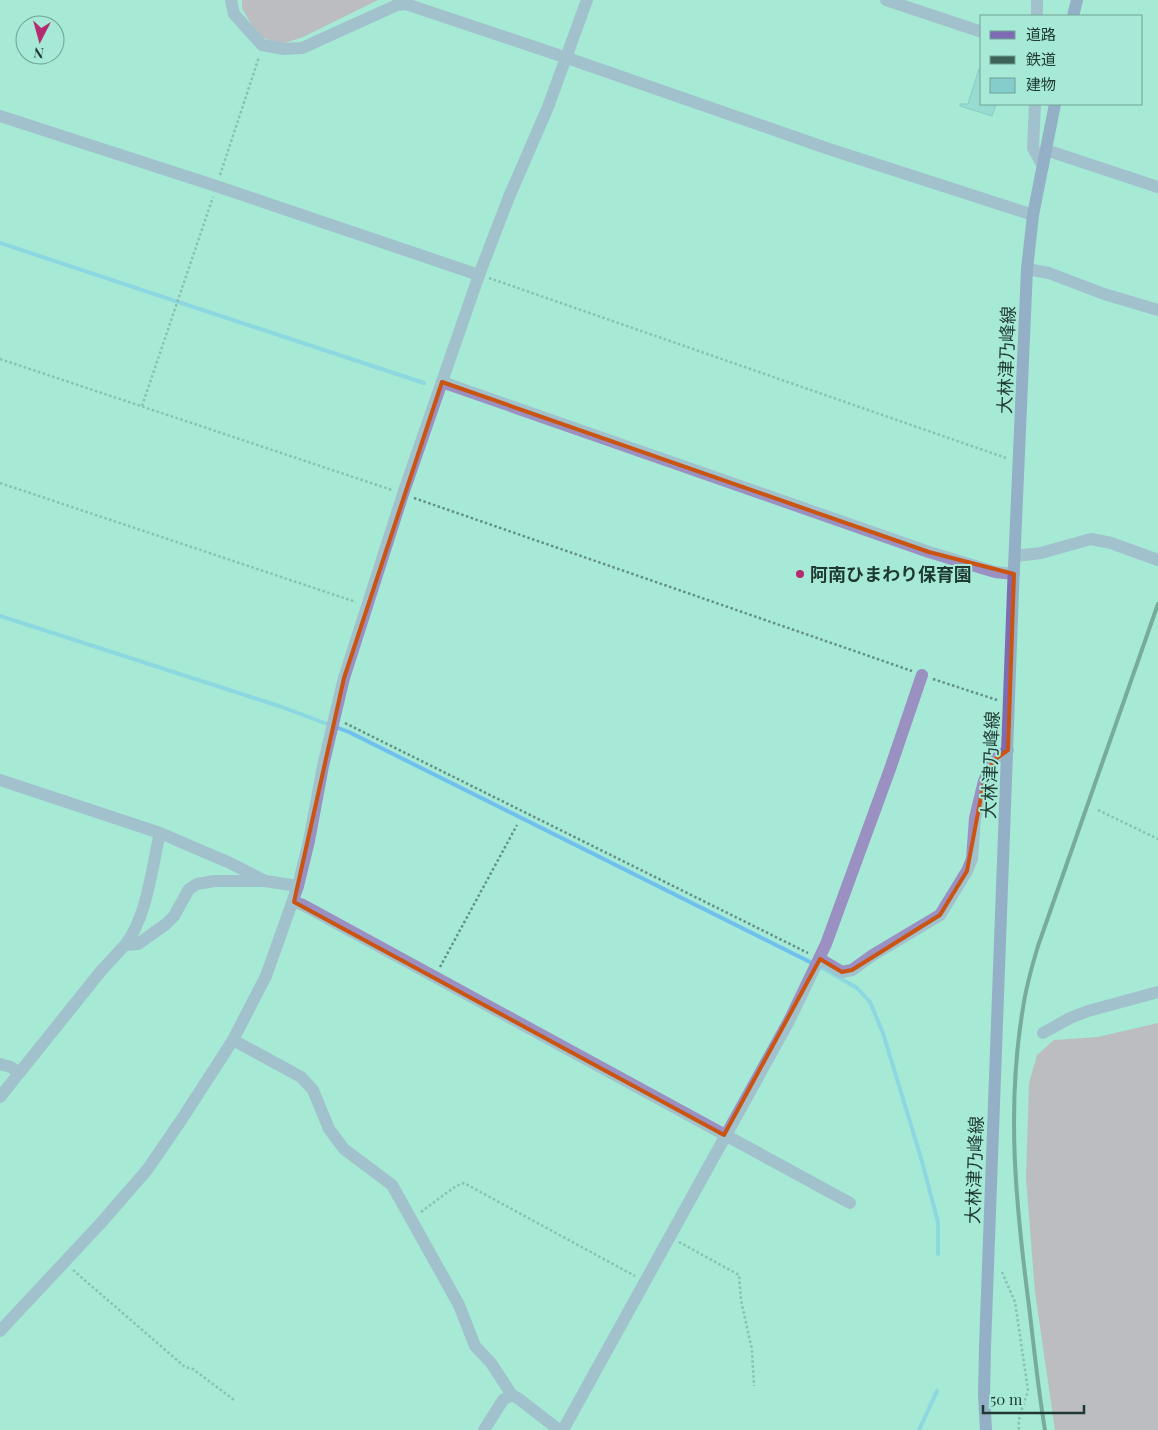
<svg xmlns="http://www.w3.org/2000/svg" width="1158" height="1430" viewBox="0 0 1158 1430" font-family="'Playfair Display','Noto Sans JP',serif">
  <rect width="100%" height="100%" fill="#a6e9d6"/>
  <!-- forest -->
  <path fill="#d687a6" d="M242,0H378L303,37L282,44L263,38L251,24L242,8Z
    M1158,1023V1430H1055L1035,1292L1026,1178L1029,1083L1037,1055L1054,1040L1098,1037Z"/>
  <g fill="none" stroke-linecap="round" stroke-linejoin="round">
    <!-- stream -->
    <path stroke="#6fc0ee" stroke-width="4" d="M0,243L424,383
      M0,616L279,706L349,732L826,970L857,988L870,1002L883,1033L921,1158L938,1222V1254
      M919,1430L937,1391"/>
  </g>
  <!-- building -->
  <path fill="#85cdcd" stroke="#62a9a9" d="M979,69H982V104H996L992,116L960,106V104H968Z"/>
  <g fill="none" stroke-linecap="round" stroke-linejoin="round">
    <!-- path -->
    <path stroke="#639285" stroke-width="2.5" stroke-dasharray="2.5 2.5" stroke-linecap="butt" d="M220,175L259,57
      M489,278L1006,458
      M0,359L392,490
      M142,406L213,197
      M0,483L356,602
      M414,498L912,671
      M933,679L997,700
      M345,723L808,953
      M1098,810L1158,839
      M440,967L517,825
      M421,1212L456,1186L464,1183L635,1276
      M679,1242L739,1275L741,1300L752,1350L754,1386
      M73,1270L185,1367L193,1369L234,1400
      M1002,1272L1015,1302L1028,1390C1025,1404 1017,1415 1019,1430"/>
    <!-- minor -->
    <path stroke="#9b90c2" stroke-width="12" d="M231,0L234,14L262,45L284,49L302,48L397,5L406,4L576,61L829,149L1033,215
      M886,0L982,32
      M1037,16V0
      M1035,104L1033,148L1043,166
      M0,116L216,186L479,275
      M1046,150L1158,187
      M1027,269L1049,273L1104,294L1158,310
      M442,382L929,552L995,572L1014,574
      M0,780L160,833L230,863L265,881L298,886
      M160,833C152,866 147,918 125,945L138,944L166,924L174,916L189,889L197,884L214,881H262
      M294,902L303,905L850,1203
      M820,959L842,972L852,970L873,955L940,915L967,871L972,859L975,818L984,781L994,760L1008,750
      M1043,1033L1070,1018L1088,1011L1158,992
      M233,1040L301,1077L313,1090L329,1129L344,1149L392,1185L459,1305L475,1346L491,1363L512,1395L519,1399L559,1430
      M0,1064L11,1067L19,1073
      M0,1097L101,971L125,945
      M484,1430L503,1400L512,1395
      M563,1430L789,1021L826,944L890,769L922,675"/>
    <!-- tertiary -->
    <path stroke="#9b90c2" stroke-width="12" d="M1015,556L1041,553L1091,539L1111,543L1158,560
      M0,1331L100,1224L147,1170L182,1119L233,1040L266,976L298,886L309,841L323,766L344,678L403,494L479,275L509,197L548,107L587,0"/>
    <!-- secondary -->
    <path stroke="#7e6bb4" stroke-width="12" d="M1073,16L1077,0
      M986,1430L984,1395L985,1347L1013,590L1027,269L1033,215L1055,104"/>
    <!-- rail -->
    <path stroke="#3e6258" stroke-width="4" d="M1045,1430C1038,1389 1034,1347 1029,1306C1016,1207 1006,1108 1023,1008C1026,987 1032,966 1038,946L1158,604"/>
  </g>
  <!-- marked area -->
  <path d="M0 0H1158V1430H0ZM442,382L929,552L1014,574L1008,750L994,760L984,781L967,871L940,915L852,970L842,972L820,959L724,1135L294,902L344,678Z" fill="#a6e9d6" fill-opacity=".55" fill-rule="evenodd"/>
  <path fill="none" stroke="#ca5412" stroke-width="4" stroke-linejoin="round" d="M442,382L929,552L1014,574L1008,750L994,760L984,781L967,871L940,915L852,970L842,972L820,959L724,1135L294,902L344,678Z"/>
  <!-- markers -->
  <circle fill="#b32c70" stroke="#a6e9d6" stroke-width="2" cx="800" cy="574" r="5"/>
  <g text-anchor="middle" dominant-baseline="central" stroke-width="4" stroke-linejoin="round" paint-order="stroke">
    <!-- street labels -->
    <g font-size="18" fill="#1e3932" stroke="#a6e9d6">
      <text transform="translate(1006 360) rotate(-88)">大林津乃峰線</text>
      <text transform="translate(990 765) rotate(-88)">大林津乃峰線</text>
      <text transform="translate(974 1170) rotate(-88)">大林津乃峰線</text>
    </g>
    <!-- poi labels -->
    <g font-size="18" font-weight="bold" fill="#1e3932" stroke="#a6e9d6" text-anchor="start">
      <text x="810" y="574">阿南ひまわり保育園</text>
    </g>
  </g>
  <!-- legend -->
  <rect x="980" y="15" width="162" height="90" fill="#a6e9d6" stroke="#70a394"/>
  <rect x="990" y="31" width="25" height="8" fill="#7e6bb4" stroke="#70a394"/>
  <text x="1026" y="40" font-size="15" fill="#1e3932">道路</text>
  <rect x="990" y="56" width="25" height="8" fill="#3e6258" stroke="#70a394"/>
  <text x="1026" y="65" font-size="15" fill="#1e3932">鉄道</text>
  <rect x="990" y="78" width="25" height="15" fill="#85cdcd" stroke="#70a394"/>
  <text x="1026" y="90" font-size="15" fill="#1e3932">建物</text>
  <!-- north arrow -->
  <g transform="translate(40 40) rotate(186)"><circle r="24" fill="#a6e9d6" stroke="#70a394"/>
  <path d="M0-4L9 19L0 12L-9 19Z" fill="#b32c70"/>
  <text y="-8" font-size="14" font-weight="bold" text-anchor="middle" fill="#1e3932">N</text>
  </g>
  <!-- scale -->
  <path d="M983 1405v8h101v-8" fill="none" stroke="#1e3932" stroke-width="2.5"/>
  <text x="990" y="1405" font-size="15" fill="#1e3932" stroke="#a6e9d6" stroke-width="4" paint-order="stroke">50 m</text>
</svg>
